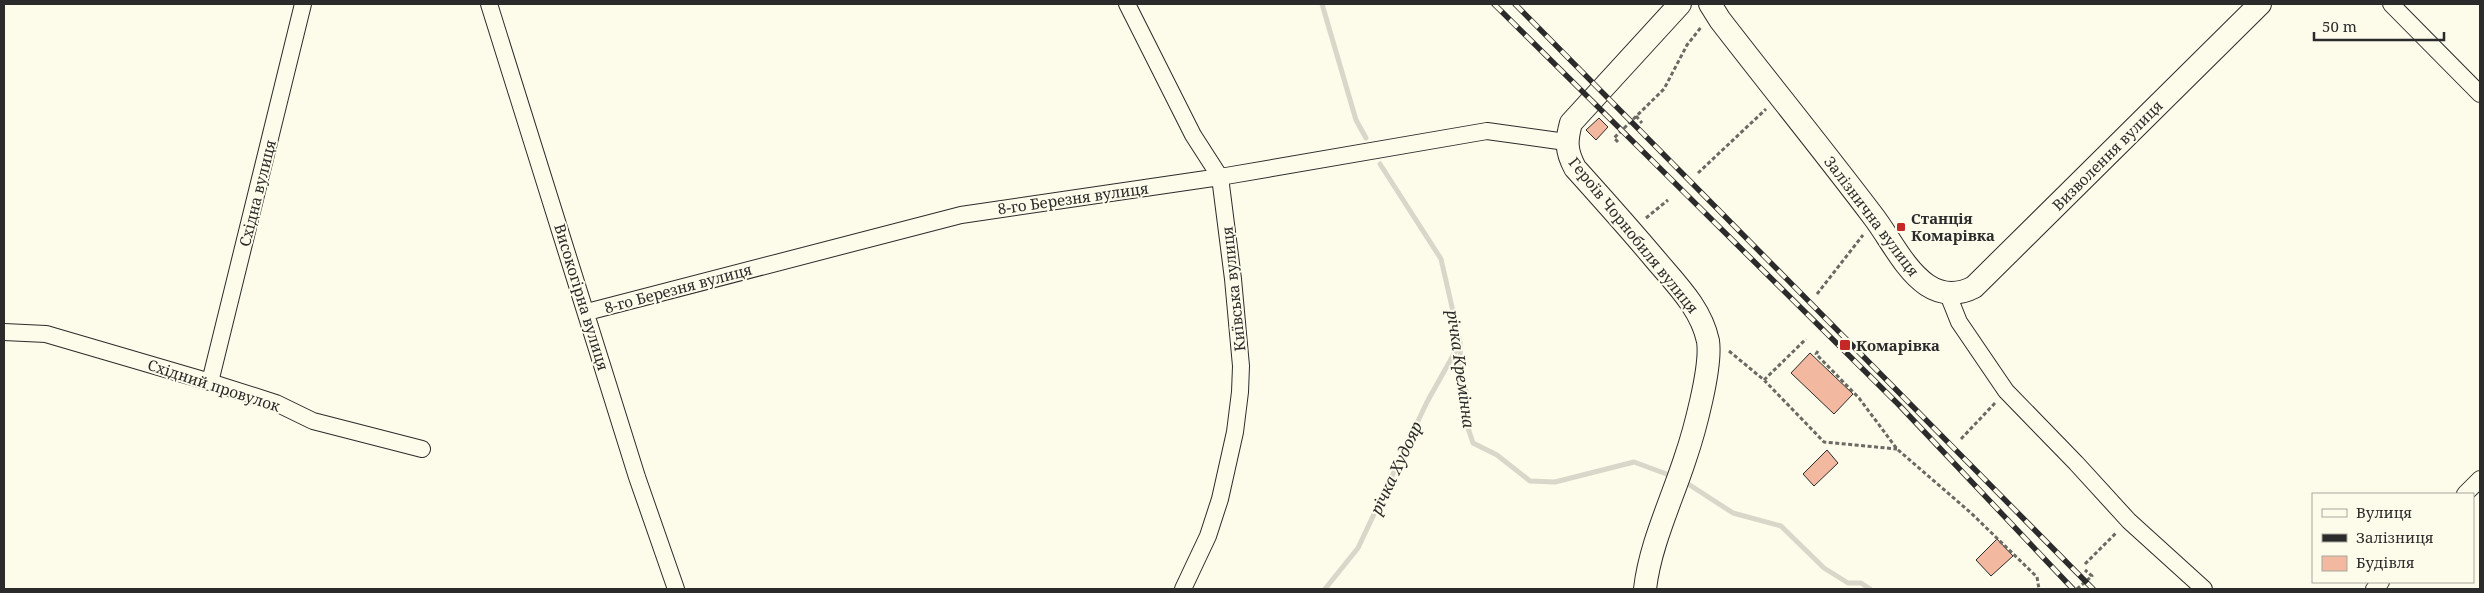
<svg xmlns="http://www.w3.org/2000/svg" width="2484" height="593" viewBox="0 0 2484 593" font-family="'Noto Serif',serif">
  <rect width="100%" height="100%" fill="#fdfbea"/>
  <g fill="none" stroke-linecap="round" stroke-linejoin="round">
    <!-- stream -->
    <path stroke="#d8d7c9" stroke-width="5" d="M1322,4L1356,120L1366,138
      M1380,164L1441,259L1460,342L1461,376L1466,391V422L1473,443L1497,455L1530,481L1555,482L1634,462L1672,476
      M1682,480L1733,513L1781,526L1824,568L1848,583H1861L1870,589
      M1325,589L1358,548L1427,402L1460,343"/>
  </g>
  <!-- building -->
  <path fill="#f2b8a0" stroke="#2b2b2b" d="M1599,118L1608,127L1596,140L1586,130Z
    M1810,353L1853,394L1834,414L1791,373Z
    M1827,450L1838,463L1814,486L1803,474Z
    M1997,539L2013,556L1991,576L1976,560Z"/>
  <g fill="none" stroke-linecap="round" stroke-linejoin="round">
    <defs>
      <path id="street" d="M489,4L637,477L676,589
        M1127,4L1193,135L1220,177L1233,279L1241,366L1240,392L1235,432L1220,499L1208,536L1183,589
        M2391,4L2480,94
        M1947,292L1959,322L2006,391L2076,463L2129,521L2204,589
        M587,312L961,215L1220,177L1487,131L1566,142
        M4,332L46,334L210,382L276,403L313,421L422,449
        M210,382L303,4
        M2465,494L2480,479
        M2374,589L2381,582"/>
      <path id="secondary" d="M1710,4L1720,20C1771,86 1823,150 1873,216C1890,238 1904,269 1927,285C1942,295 1959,295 1974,287L2260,4
        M1645,589C1650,545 1671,502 1685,459C1694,433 1712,367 1708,341C1701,308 1676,284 1655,259C1629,228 1602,198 1575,168C1566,151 1566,141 1571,123L1680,4"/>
    </defs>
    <!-- street casing -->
    <use href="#street" stroke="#2b2b2b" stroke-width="18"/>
    <!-- secondary casing -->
    <use href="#secondary" stroke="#2b2b2b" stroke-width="24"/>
    <!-- path -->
    <path stroke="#6a6964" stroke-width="3" stroke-dasharray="4 2.5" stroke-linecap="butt" d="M1636,116L1642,123
      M1618,142L1614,138L1664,89L1687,45L1702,26
      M1698,173L1766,109
      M1646,218L1668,200
      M1817,294L1863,235
      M1729,351L1764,380L1824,442L1897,449
      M1818,351L1816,354L1859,398L1897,449L1971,513L2037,577L2039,589
      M1764,380L1806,339
      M1961,439L1995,403
      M2085,564L2117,532
      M2077,589L2092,576L2085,570"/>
    <!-- street -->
    <use href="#street" stroke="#fdfbea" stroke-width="16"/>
    <!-- secondary -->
    <use href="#secondary" stroke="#fdfbea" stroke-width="22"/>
    <defs>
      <path id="rail" d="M1494,4L1899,405L2073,589
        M1515,4L2093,589"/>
    </defs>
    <!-- rail casing -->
    <use href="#rail" stroke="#2b2b2b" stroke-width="5.5"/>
    <!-- rail -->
    <use href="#rail" stroke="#fdfbea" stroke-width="4" stroke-dasharray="11" stroke-linecap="butt"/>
  </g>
  <!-- markers -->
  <g fill="#c62828" stroke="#fdfbea" stroke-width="2">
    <rect x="1896" y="222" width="10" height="10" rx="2.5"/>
    <rect x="1839" y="339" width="12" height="12" rx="2.5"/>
  </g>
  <g text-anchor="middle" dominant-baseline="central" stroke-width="4" stroke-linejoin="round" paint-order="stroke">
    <!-- street labels -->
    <g font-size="15" fill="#2b2b2b" stroke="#fdfbea">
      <text transform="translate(2107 155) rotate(-45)">Визволення вулиця</text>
      <text transform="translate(257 193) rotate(-76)">Східна вулиця</text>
      <text transform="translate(1073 198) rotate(-8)">8-го Березня вулиця</text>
      <text transform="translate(1872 216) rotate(53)">Залізнична вулиця</text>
      <text transform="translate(1634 235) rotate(51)">Героїв Чорнобиля вулиця</text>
      <text transform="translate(678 288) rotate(-15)">8-го Березня вулиця</text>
      <text transform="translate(1233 289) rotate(-96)">Київська вулиця</text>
      <text transform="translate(582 297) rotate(73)">Високогірна вулиця</text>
      <text transform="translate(214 385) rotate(18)">Східний провулок</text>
    </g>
    <!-- poi labels -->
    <g font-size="15" font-weight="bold" fill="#2b2b2b" stroke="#fdfbea" text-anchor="start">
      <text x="1911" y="218">Станція<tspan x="1911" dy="17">Комарівка</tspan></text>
      <text x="1856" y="345">Комарівка</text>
    </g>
    <!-- water labels -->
    <g font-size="16" font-style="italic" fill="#2b2b2b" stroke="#fdfbea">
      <text transform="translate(1461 369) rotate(82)">річка Кремінна</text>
      <text transform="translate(1396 468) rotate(-65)">річка Худояр</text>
    </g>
  </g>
  <!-- border -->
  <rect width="2484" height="593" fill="none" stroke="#2b2b2b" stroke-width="10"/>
  <!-- legend -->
  <rect x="2312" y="493" width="162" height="90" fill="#fdfbea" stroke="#a9a89e"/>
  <rect x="2322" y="509" width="25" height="8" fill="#fdfbea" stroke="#a9a89e"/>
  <text x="2356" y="518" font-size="15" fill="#2b2b2b">Вулиця</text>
  <rect x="2322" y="534" width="25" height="8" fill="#2b2b2b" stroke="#a9a89e"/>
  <text x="2356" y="543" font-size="15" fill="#2b2b2b">Залізниця</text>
  <rect x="2322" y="556" width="25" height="15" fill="#f2b8a0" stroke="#a9a89e"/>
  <text x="2356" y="568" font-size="15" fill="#2b2b2b">Будівля</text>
  <!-- scale -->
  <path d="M2314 32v8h130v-8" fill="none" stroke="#2b2b2b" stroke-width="2.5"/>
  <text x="2322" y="32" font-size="15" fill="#2b2b2b" stroke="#fdfbea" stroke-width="4" paint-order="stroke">50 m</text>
</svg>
